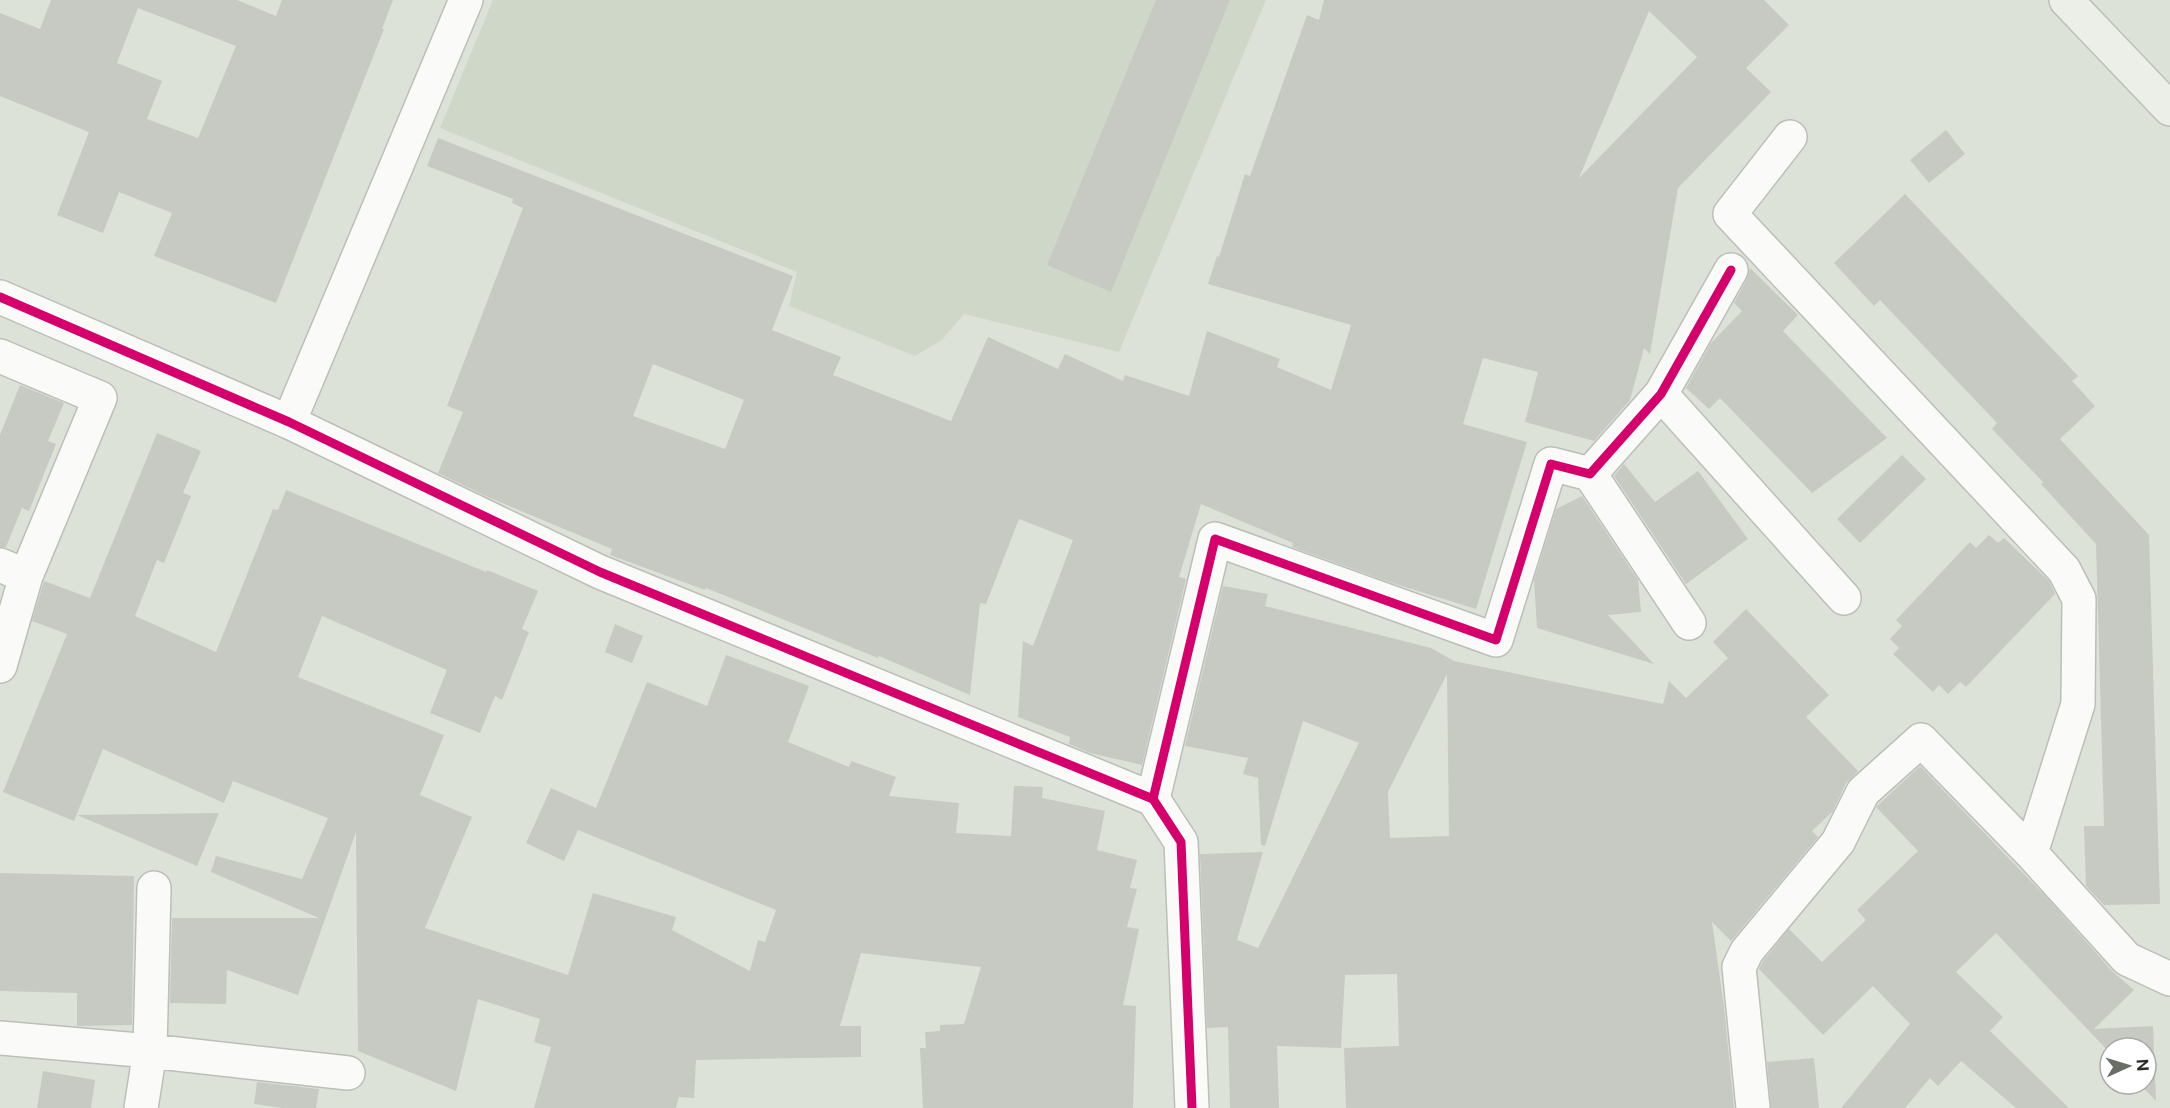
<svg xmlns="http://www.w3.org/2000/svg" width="2170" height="1108" viewBox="0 0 2170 1108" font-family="'Public Sans',sans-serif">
  <rect width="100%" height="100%" fill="#dde2d8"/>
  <!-- built -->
  <path fill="#cfd8c8" d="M493,0H1266L1119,352L964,314L942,340L915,356L789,306L797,272L440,128Z"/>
  <!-- building -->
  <path fill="#c6cac3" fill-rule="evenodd" d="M51,0H237L276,16L282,0H393L382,29H384L276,303L154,256L172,213L119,192L103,233L57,215L89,132L0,96V13L40,29ZM138,8L236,46L198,138L147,119L162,81L117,63Z
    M1156,0H1230L1111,292L1047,265Z
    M1324,0H1764L1789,25L1746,68L1771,92L1678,188L1650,354L1644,348L1630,400L1594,441L1525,422L1538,372L1483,358L1463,424L1527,442L1476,609L1389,582L1292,547L1293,543L1201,504L1179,577L1186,579L1142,765L1090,753L1069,744L1070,737L1018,717L1023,641L1033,646L1073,540L1019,519L986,604L980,603L970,695L879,656L878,658L706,588L705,590L610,555L612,549L490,498L438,473L463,412L447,406L523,208L512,203L513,199L427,166L438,138L793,276L772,330L841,357L833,375L951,421L988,337L1058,369L1065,354L1123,381L1125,375L1189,396L1207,331L1280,359L1277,367L1331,390L1351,325L1208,284L1217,256L1219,257L1245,174L1250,176L1307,15L1319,20ZM1649,11L1697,57L1579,178ZM653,364L744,400L725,449L633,416Z
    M1946,130L1965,154L1929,183L1910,160Z
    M1905,194L2078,376L2072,381L2095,406L2060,439L2149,535L2160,904L2104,905L2086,886L2084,826H2104L2096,544L2041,484L2043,482L1992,429L1997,423L1880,300L1874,306L1834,263Z
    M1750,268L1798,315L1783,331L1887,438L1812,493L1720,398L1709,409L1686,388L1711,343L1742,311L1734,303L1747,279Z
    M20,385L64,403L48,441L56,444L29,511L22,508L6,547H0V435Z
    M157,433L201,451L183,493L191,496L164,563L157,560L135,616L216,652L273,509L278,510L286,490L486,572L487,570L538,591L522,629L529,632L502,700L495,696L480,733L430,713L447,670L322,616L298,677L444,735L420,795L472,817L425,928L568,975L593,893L676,917L672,930L750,971L758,940L765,942L776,910L578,830L564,861L526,843L551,788L596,808L647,682L707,706L726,655L809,686L788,742L849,767L851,761L896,777L889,796L959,803L956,833L1011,836L1014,786L1043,787L1042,798L1105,811L1097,850L1137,860L1130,888L1137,889L1127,927L1139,929L1123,1005L1136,1006L1133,1108H923L920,1048H926L925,1032L940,1031V1025L964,1024L981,967L861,953L840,1026H861V1057L696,1060L694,1098L679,1097L676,1108H534L551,1047L534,1042L540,1019L478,999L456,1091L358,1051L356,832L298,995L227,970L226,1004L170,1003L172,918H319L211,872L216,856L302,879L328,818L233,781L224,803L103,749L74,821L3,792L67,634L32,621L44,581L90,598Z
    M1902,455L1926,479L1860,543L1837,519Z
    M1624,464L1655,502L1698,471L1748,539L1686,584L1614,476Z
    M1582,496L1638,580L1641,612L1608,615L1654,664L1537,628L1534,580L1556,509Z
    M1989,535L1998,543L2004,538L2049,581L2055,594L1966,687L1960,682L1948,694L1939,685L1933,692L1893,654L1899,648L1890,639L1902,626L1896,620L1970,542L1976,548Z
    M1223,586L1268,594L1265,606L1431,648L1454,661L1663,704L1669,681L1686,698L1728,658L1713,642L1746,609L1829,695L1806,717L1858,771L1846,783L1833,811L1812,831L1818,837L1731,941L1712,922L1724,1007L1734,1108H1346L1344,1048L1399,1046L1397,974L1345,975L1341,1048L1277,1046L1279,1108H1230L1228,1027L1207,1028L1200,854L1263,852L1237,940L1258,948L1359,743L1303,721L1265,846L1261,845L1258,778L1243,774L1248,758L1185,746ZM1447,674L1449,836L1390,838L1388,792Z
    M615,624L643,636L632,663L605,652Z
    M1920,766L2049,900L2113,972L2134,990L2094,1029L2153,1026L2156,1101L2140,1084H2146V1048H2110V1053L1996,933L1956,972L2003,1017L1990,1031L2069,1108H2016L1961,1061L1938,1086L1930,1078L1905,1108H1841L1910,1024L1873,986L1823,1035L1759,969L1763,961L1789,929L1822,962L1866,920L1857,910L1918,851L1876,807Z
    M219,813L197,866L77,815Z
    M0,873L134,876L132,1025L77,1026V993L0,991Z
    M1814,1058L1819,1108H1771L1767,1062Z
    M43,1071L95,1080L91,1108H37Z
    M257,1082L319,1089L316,1108H282L254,1104Z"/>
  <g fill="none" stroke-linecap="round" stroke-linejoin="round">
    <defs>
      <path id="street" d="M1790,137L1730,214L2064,570L2079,599L2078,704L2031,853
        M0,297L289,422L600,572L1153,799L1181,842L1192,1108
        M0,356L100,398L26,576L0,666
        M1661,394L1844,598
        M289,422L466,0
        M1590,474L1689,623
        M0,565L26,576
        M1153,799L1215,539L1496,640L1551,464L1590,474L1661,394L1731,270
        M0,1038L150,1051L348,1073
        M141,1108L150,1051L154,888
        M1753,1108L1739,967L1747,951L1838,842L1863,792L1921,740L2031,853L2127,959L2170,979"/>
      <path id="secondary" d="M2066,0L2170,109"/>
    </defs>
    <!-- street casing -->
    <use href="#street" stroke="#bbbfb8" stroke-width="36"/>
    <!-- secondary casing -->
    <use href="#secondary" stroke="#bbbfb8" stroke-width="36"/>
    <!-- street -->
    <use href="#street" stroke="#fafbf9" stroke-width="33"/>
    <!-- secondary -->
    <use href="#secondary" stroke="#ebefe8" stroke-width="33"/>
    <defs>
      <path id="cycleway" d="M0,297L289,422L600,572L1153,799L1181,842L1192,1108
        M1153,799L1215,539L1496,640L1551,464L1590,474L1661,394L1731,270"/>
    </defs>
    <!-- cycleway casing -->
    <use href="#cycleway" stroke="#fff" stroke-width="13"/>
    <!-- cycleway -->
    <use href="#cycleway" stroke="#d6006c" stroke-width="9"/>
  </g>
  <!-- north arrow -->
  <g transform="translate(2128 1066) rotate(86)"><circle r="28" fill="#ffffff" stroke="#aaaba9" stroke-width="1.5"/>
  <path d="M0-4.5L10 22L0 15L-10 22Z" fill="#696d66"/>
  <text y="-9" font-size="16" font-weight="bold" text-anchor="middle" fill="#2b2e28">N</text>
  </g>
</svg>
